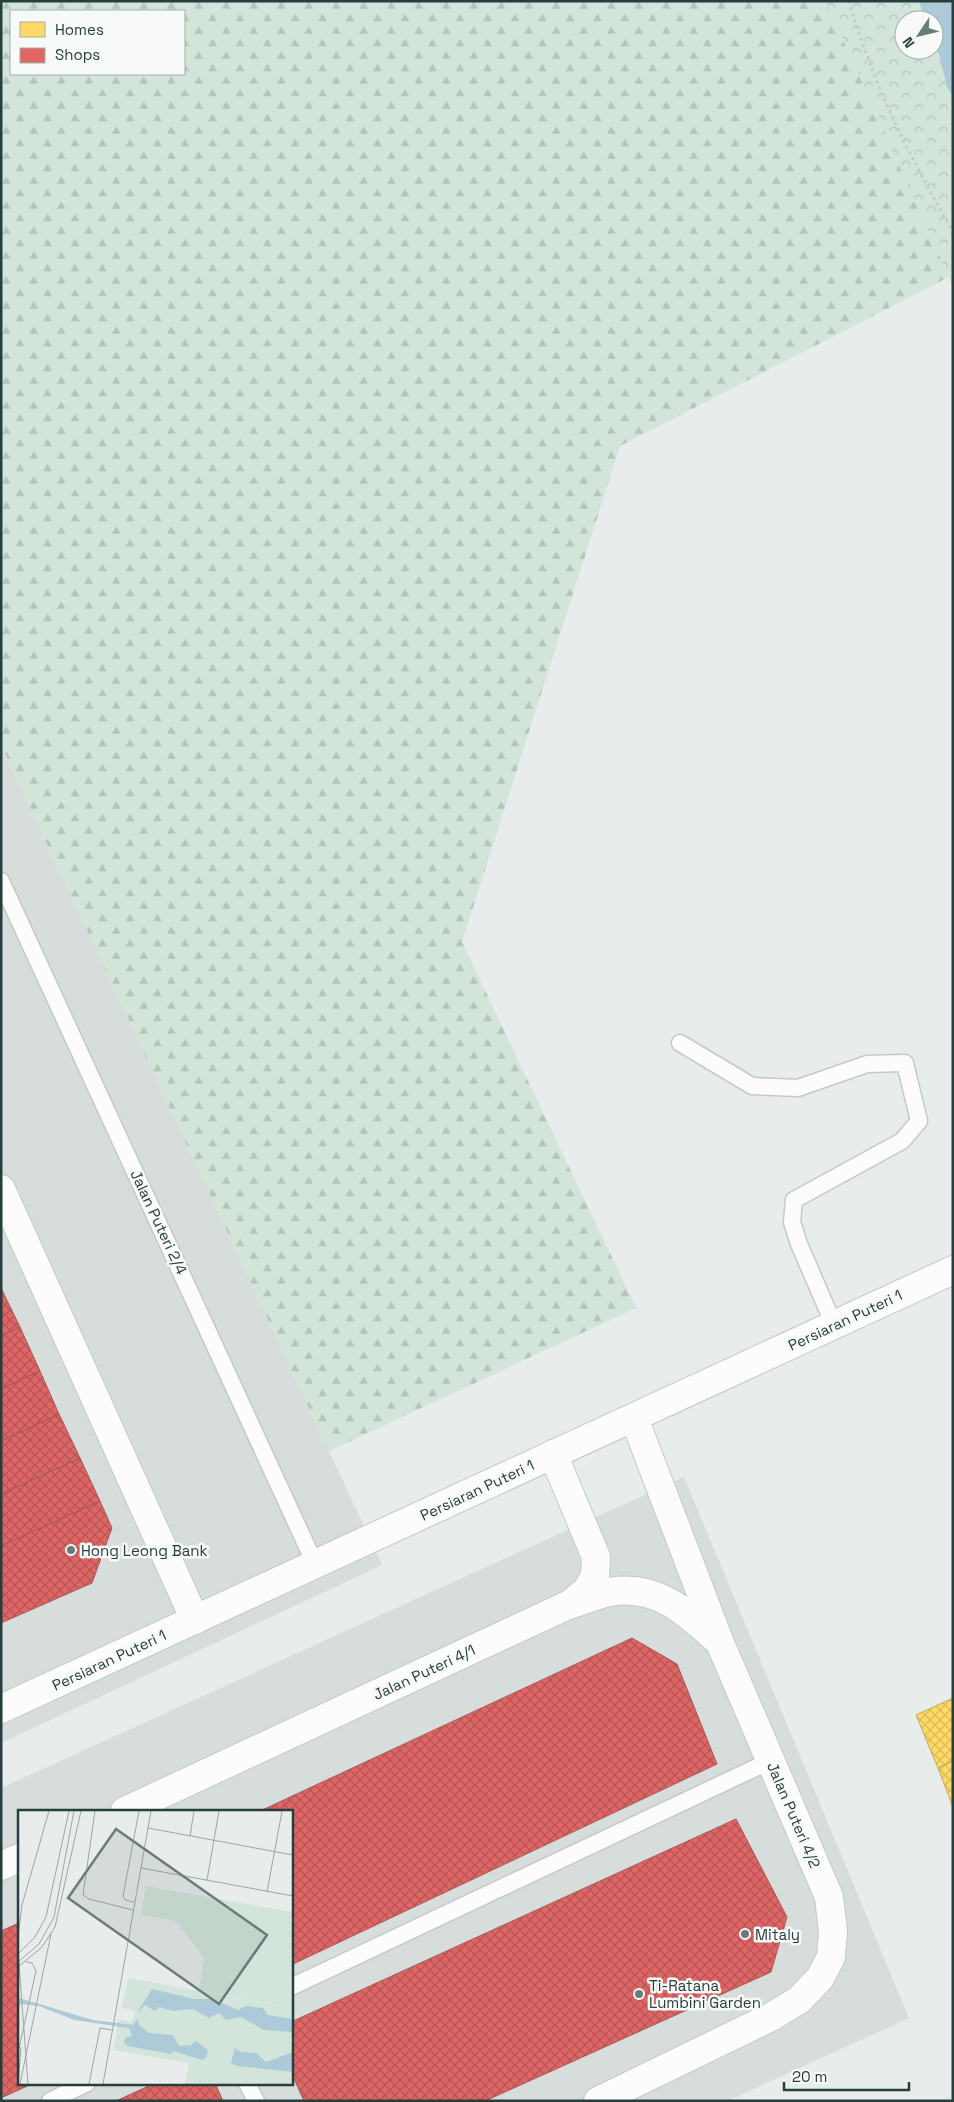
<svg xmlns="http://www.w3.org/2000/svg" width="954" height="2102" viewBox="0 0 954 2102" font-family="'Space Grotesk',sans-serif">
  <defs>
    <pattern id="forest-firs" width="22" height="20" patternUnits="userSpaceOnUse" patternTransform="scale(1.25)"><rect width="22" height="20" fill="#d3e4da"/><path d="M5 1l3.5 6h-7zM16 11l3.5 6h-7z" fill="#b5c5bc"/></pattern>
    <pattern id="park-crowns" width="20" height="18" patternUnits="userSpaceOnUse" patternTransform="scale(1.25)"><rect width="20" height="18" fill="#d3e4da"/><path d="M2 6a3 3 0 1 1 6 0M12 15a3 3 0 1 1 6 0" fill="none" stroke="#b5c5bc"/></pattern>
    <pattern id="homes-cross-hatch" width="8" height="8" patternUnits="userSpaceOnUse" patternTransform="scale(1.25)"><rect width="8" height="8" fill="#ffd966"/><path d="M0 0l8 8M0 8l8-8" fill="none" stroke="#dabb59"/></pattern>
    <pattern id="shops-cross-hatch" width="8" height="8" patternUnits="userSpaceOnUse" patternTransform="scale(1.25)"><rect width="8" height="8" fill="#e06666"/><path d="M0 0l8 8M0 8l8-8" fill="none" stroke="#b55555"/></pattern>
  </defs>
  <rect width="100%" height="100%" fill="#e8eceb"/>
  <!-- built -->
  <path fill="#d6dddb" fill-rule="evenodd" d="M1,745L382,1565L1,1743Z
    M684,1477L909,2018L727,2101H1V1788ZM19,1811H291V2083H19Z"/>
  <!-- forest -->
  <path fill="url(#forest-firs)" fill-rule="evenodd" d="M1,1H826L949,277L620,446L462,942L636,1308L329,1451L1,745ZM11,11H184V74H11Z"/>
  <!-- park -->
  <path fill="url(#park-crowns)" fill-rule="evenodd" d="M826,1H953V286L949,277ZM904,20H934V50H904Z"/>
  <!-- water -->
  <path fill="#accad7" d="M919,1H953V96L947,87L939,54L934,42V20H925Z"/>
  <!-- homes -->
  <path fill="url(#homes-cross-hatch)" stroke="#beab59" d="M953,1698V1761L938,1768L916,1715Z
    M953,1761V1807L938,1768Z"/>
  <!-- shops -->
  <path fill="url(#shops-cross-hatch)" stroke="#a85a59" d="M1,1288L20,1327L1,1336Z
    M20,1327L40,1371L1,1389V1336Z
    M40,1371L59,1414L1,1441V1389Z
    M59,1414L80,1458L1,1494V1441Z
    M80,1458L100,1501L1,1546V1494Z
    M100,1501L112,1528L92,1583L1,1623V1546Z
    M632,1638L677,1664L717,1764L291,1965V1811H260Z
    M736,1819L787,1917L771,1972L485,2101H304L291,2072V2022Z
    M19,1923V2083H34L1,2098V1931Z
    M155,2083H215L223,2101H116Z"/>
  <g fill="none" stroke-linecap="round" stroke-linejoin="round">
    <defs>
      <path id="lane" d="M1,881L315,1564
        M680,1043L752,1086L798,1088L867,1064L905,1063L919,1121L902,1141L794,1200L792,1222L799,1244L834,1325
        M291,1987L770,1761
        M247,2083L256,2101
        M50,2101L87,2083"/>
      <path id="street" d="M1,1189L195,1620
        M572,1604C586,1600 602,1592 616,1591C660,1587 686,1612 716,1639
        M125,1811L570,1604L587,1590L595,1576L596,1557L553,1454
        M1,1866L19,1858
        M598,2101L771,2017L799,2000L820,1978L831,1957L833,1932L829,1897L720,1643L634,1418"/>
      <path id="secondary" d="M1,1709L953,1270"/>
    </defs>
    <!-- lane casing -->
    <use href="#lane" stroke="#c5c9c8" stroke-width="19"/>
    <!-- street casing -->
    <use href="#street" stroke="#c5c9c8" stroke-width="30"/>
    <!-- secondary casing -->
    <use href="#secondary" stroke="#c2c8c6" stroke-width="30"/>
    <!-- path -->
    <path stroke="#c3cbca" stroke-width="3" stroke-dasharray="2.5 4" stroke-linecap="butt" d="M849,1C873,85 910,157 953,232"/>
    <!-- lane -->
    <use href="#lane" stroke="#fcfcfc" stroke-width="16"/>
    <!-- street -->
    <use href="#street" stroke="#fcfcfc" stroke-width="28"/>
    <!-- secondary -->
    <use href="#secondary" stroke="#fcfcfc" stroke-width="28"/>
  </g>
  <!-- markers -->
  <g fill="#6a7c79" stroke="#f7faf9" stroke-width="2">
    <circle cx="71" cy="1550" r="5"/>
    <circle cx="745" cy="1934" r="5"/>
    <circle cx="639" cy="1994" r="5"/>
  </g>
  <g text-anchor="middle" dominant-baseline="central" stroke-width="5" stroke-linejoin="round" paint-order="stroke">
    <!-- street labels -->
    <g font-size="15" fill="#263f3c" stroke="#f7faf9">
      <text transform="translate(159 1222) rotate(65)">Jalan Puteri 2/4</text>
      <text transform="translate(845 1320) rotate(-25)">Persiaran Puteri 1</text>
      <text transform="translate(477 1490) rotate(-25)">Persiaran Puteri 1</text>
      <text transform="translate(109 1660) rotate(-25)">Persiaran Puteri 1</text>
      <text transform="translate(424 1672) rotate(-25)">Jalan Puteri 4/1</text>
      <text transform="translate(794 1815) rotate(67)">Jalan Puteri 4/2</text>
    </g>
    <!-- poi labels -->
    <g font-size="15" fill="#263f3c" stroke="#f7faf9" text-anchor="start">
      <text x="81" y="1550">Hong Leong Bank</text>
      <text x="755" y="1934">Mitaly</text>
      <text x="649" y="1985">Ti-Ratana<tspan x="649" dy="17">Lumbini Garden</tspan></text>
    </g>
  </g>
  <!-- overview -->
  <g transform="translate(18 1810)">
    <rect width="275" height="275" fill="#e8eceb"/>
    <path d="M171,253L275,272V274H167Z" fill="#d3e4da"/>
    <path d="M128,76L275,102V198L181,180L186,148L158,111L123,105Z" fill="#d3e4da"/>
    <path d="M110,168L275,198V272L96,240L100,209L113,212L116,207V201L104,198Z" fill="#d3e4da"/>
    <path d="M134,179L176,189H195L220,200L228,196L245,198L250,205L275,209V222L246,220L223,207L208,210L201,203L191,208L175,199L156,201L141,197L137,201L127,195L119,203ZM1,188L75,210L115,215L120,208V214L131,223L155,225L161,236L173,235L178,231L190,240L188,248L184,250L156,241L153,244L110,236L106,233L107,228L114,226L111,218L56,210L21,196L2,194L0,204ZM217,238L223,242L238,243L248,252L275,242V262L219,256L213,253Z" fill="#accad7"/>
    <path fill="none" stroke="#9aa7a5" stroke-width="1" d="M77,1L65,85L71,89L115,100M130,18L275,45M172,26L176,1M123,58L275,86M189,70L201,1M249,82L264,1M116,92L107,90L105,86L121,1M0,126L4,95L31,1M0,140L10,274M0,144L17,127L28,107L51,1M0,152L21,134L36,107L56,1M0,157L24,137L37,117L63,1M0,243L18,161L14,153L8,152M0,274L3,237M2,274L33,124M71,274L82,218L94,220M85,274L133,1"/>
    <path fill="#6a7c79" fill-opacity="0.15" stroke="#6a7c79" stroke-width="2.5" d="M98,19L249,125L201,194L50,88Z"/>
    <rect width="275" height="275" fill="none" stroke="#263f3c" stroke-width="2.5"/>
  </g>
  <!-- border -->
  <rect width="954" height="2102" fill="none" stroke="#263f3c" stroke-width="5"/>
  <!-- legend -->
  <rect x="10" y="10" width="175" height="65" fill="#f7faf9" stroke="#a3afad"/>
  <rect x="20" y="22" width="25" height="15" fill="#ffd966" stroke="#a3afad"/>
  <text x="55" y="35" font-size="15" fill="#263f3c">Homes</text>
  <rect x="20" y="48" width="25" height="15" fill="#e06666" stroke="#a3afad"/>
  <text x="55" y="60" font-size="15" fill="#263f3c">Shops</text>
  <!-- north arrow -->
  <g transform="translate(919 35) rotate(235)"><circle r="24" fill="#f7faf9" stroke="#a3afad"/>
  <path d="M0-4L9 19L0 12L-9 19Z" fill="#6a7c79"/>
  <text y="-8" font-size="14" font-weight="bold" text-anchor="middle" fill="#263f3c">N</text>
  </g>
  <!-- scale -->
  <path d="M784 2082v8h125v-8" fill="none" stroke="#263f3c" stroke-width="2.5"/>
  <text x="792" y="2082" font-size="15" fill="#263f3c" stroke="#f7faf9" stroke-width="4" paint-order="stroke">20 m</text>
</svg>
